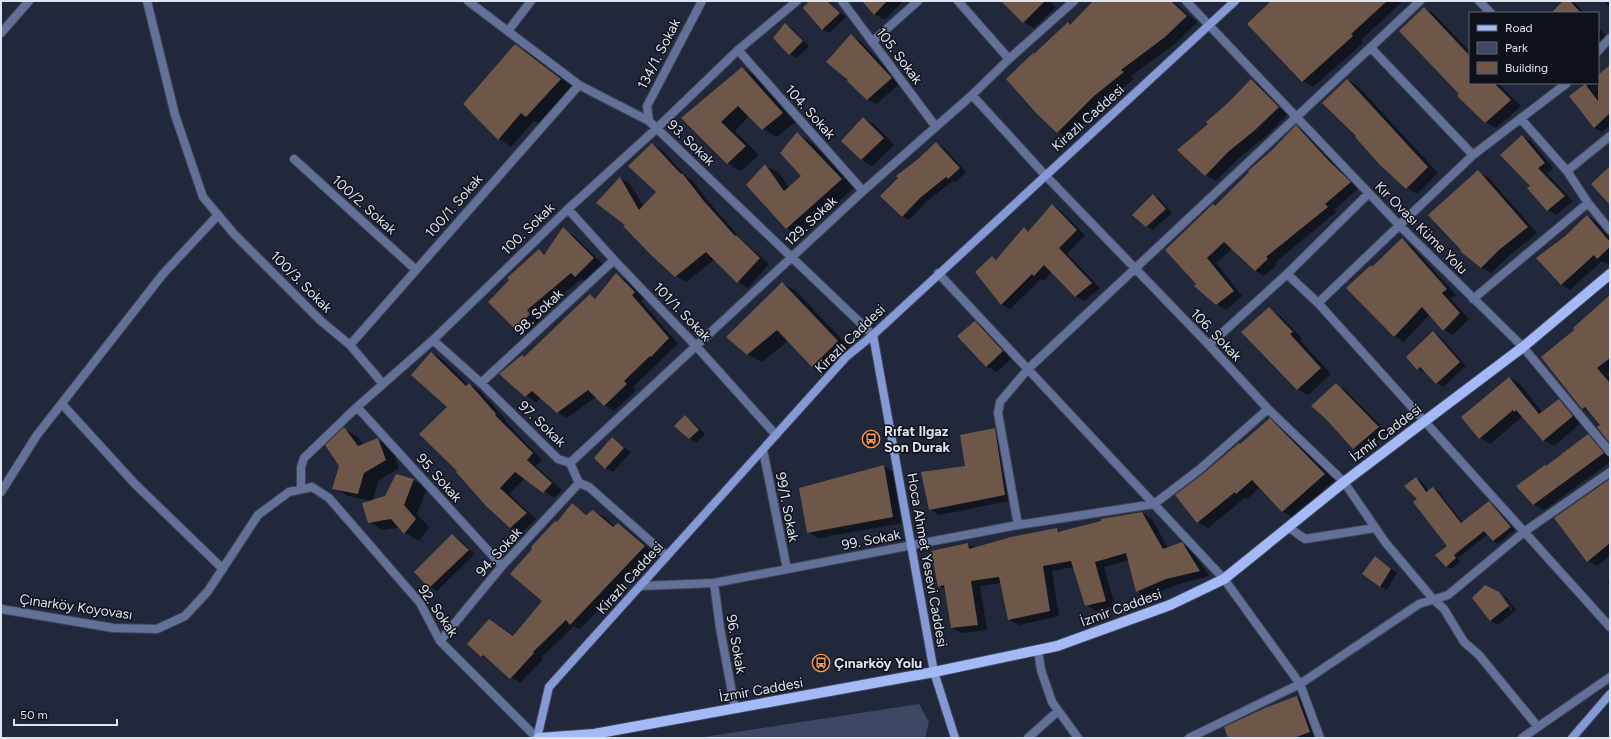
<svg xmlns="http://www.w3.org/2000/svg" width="1611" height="739" viewBox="0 0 1611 739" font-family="Figtree,sans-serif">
  <rect width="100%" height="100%" fill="#21283b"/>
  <!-- green -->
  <path fill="#3d4763" d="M919,704L929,722L925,738H697Z"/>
  <!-- shadow -->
  <path fill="#0007" d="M811,1H828L846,17L829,33L822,29Z
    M863,1H903L885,20L874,14Z
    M1002,1H1050L1056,7L1034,28L1023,22Z
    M1094,1H1173L1197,22L1176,43L1131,76L1134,79L1105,102L1068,138L1058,132L1035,55L1068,23L1071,25Z
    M1275,1H1403L1361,40L1363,43L1313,87L1303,81Z
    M1564,1H1571L1577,5L1585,13H1553Z
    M1603,1H1610V8Z
    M1424,8L1434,14L1470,52V83H1498L1521,106L1496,128L1486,122L1461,94Z
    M785,24L792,28L809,46L797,58L790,54L774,38Z
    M1598,27L1607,36L1598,45Z
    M851,36L860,41L901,83L876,104L867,99L849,80Z
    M515,45L528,52L574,87L539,124L534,121L511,147L499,139L464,104Z
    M1610,66V125L1602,132L1594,128L1587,86L1590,83H1598V76Z
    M742,68L756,76L796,121L777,137L763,129L749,116L735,131L759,155L741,171L727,163L683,118Z
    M1251,80L1262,86L1288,114L1266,136L1239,158L1216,181L1206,175L1179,150L1209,124Z
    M1348,80L1358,86L1438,173L1417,194L1407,188L1357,136Z
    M864,118L874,124L894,145L872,166L862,160L842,141Z
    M1296,126L1305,132L1337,167L1359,188L1334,210L1336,212L1275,263L1277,265L1264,276L1255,270L1232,249L1216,263L1242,296L1226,310L1216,304L1196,285L1216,206Z
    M798,134L811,142L855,187L800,236L786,228L765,165L779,173L789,187L802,176Z
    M1522,136L1531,141L1553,168L1547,174L1573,201L1556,215L1547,210L1532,186Z
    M936,143L943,147L966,172L956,182L953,181L927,201L909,220L902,216L919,160Z
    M652,144L662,150L686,176L692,180L713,207L742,240L769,264L748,288L738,282L715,259L686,282L676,276L626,224L620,178L630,184L644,207L658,192Z
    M1478,172L1488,177L1537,233L1509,256L1491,273L1481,267Z
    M1153,195L1160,199L1172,213L1153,230L1146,226Z
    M1053,206L1061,211L1085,235L1067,254L1100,288L1084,301L1075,296L1052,272L1044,281L1041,279L1010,309L1001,304L992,257L997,260L1024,229L1029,232Z
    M1588,216L1597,222L1610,238V261L1607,264L1602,261L1570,290L1561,284L1537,258Z
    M563,229L573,235L603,264L586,282L581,279L536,317L540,320L526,334L516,328L489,302L539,250L546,254Z
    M1402,240L1411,245L1456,295L1451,299L1469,319L1453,335L1444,330L1430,314L1404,342L1394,336Z
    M616,274L626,280L644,298L641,301L678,344L633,387L636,390L614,411L605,405L596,397L567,418L558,413L541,397L536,402L526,396L524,358L590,295L597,299Z
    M782,283L796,291L852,350L827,374L813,366L788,341L762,362L747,354Z
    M1610,299V372L1607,375L1610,378V442L1602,425L1593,415L1583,409L1542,357Z
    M1269,309L1279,315L1302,338L1300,340L1331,374L1308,395L1298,389L1243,332Z
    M975,322L986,328L1013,357L997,372L986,366Z
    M1433,332L1440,336L1466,366L1443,387L1436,383L1426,372L1425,373L1418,369L1407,357Z
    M432,353L442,359L469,386L470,384L479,390L506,420L505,421L542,460L536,466L562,490L554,498L525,478L509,494L536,519L521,533L511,527L448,407Z
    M1509,378L1519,383L1543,413L1559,401L1569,406L1582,422L1554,446L1544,440L1523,416L1490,444L1480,438L1462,417Z
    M1336,384L1345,390L1387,432L1363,453L1354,448Z
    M685,417L692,421L705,434L697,442L690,439L675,426Z
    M1270,419L1280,425L1335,480L1292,517L1282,511L1260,487L1247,499L1245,498L1208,528L1198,522L1240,445Z
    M344,429L358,437L364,445L378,439L392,447L399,468L378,481L373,501L385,497L413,480L427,488L417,514L429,527L419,541L405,533L400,527L383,530L369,522L371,501L348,496L334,488L340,466Z
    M995,430L1005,435L1014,500L939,515L930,509L966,467Z
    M1588,435L1599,441L1610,455V462L1544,510L1533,504Z
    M613,439L631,452L613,472L606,468L595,458Z
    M884,466L894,472L903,523L819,538L808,532Z
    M1416,478L1421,481L1429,491L1433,488L1438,491L1463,523L1489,502L1494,505L1515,530L1498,544L1493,541L1488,534L1458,558L1460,562L1451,569L1446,566L1449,546L1419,499Z
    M1610,480V556L1597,566L1588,561Z
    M572,504L588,515L593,511L603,516L615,527L618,524L627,529L654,552L580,629L574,626L541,658L543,659L520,683L482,656L489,620L514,636L543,601L557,523Z
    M1142,513L1152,519L1168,548L1181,543L1191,549L1209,576L1176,585L1147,597L1137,591L1129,560L1104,567L1115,606L1096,611L1086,605L1074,567L1052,571L1059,616L1019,625L1009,619L1001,583L980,586L987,630L962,633L952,628L946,590L939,586L968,544L976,548L1057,529L1062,532Z
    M452,535L459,539L475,554L437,591L430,587Z
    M1375,557L1397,573L1387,590L1380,586Z
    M1610,579V585L1607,582Z
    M1498,593L1511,611L1513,610L1503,595L1506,597L1516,610L1498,625L1491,621L1473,598Z
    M1297,697L1307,703L1317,738H1229Z"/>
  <!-- building -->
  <path fill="#6e5749" d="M809,1H827L840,13L822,30L803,8Z
    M862,1H887L874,15Z
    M1001,1H1045L1023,23Z
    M1093,1H1171L1187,16L1165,37L1121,70L1124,72L1094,96L1057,133L1037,114L1006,79L1033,53L1034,54L1068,22L1070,25Z
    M1271,1H1387L1351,34L1353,36L1302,82L1247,24Z
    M1563,1H1570L1581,13H1551Z
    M1424,7L1470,56V83H1494L1511,100L1485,123L1457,96L1459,94L1399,31Z
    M785,23L803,41L789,55L773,38Z
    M851,34L892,78L867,100L847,81L848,80L826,62Z
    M515,44L561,79L526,117L521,113L498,140L463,104Z
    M1610,65V113L1594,128L1569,96L1585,84L1598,101V75Z
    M742,67L783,113L762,130L738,106L721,122L746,146L727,164L681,118Z
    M1251,79L1279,107L1255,130L1228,152L1205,176L1177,150L1208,124L1206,122L1229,102Z
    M1347,79L1428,167L1406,189L1379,164L1355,137L1356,136L1322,103Z
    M863,117L884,138L861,160L841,141Z
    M1296,125L1328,160L1351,182L1325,204L1328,207L1266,257L1268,259L1255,271L1224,242L1207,258L1234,291L1216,305L1194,286L1196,284L1165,250L1213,204L1215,206L1249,172L1248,171L1272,150Z
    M797,132L842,179L786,229L746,185L765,164L784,191L801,176L780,153Z
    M1522,135L1545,163L1538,168L1565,196L1547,211L1527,188L1530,186L1500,155Z
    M936,142L960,168L948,179L946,177L920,198L902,217L880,196L898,178L896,176L918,159Z
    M652,143L681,174L682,173L703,200L735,236L736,235L760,258L737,283L706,252L675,277L651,255L623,226L625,225L596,203L620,177L639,210L656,192L628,166Z
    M1610,166V205L1591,184Z
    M1478,170L1528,227L1499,250L1481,268L1460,251L1461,250L1428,215Z
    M1153,194L1166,209L1146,227L1132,215Z
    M1052,204L1077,230L1059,248L1092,283L1075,297L1044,265L1034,276L1032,274L1001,305L975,272L992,256L996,260L1024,227L1028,232Z
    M1587,215L1610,242V247L1597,259L1594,255L1561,285L1536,258L1565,236Z
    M563,227L594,258L575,277L571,273L527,310L530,314L515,329L488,302L509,280L507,278L539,249L544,255Z
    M1402,238L1447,289L1442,293L1460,313L1443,331L1422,307L1394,337L1346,288L1371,265L1372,267Z
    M616,273L635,292L632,295L669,338L651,357L650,356L624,381L627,384L604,406L588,390L557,413L532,391L525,397L499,374L522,355L524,357L590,294L595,299Z
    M782,282L838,341L812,367L777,330L747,355L726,337Z
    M1610,295V358L1597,368L1610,383V443L1597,427L1600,425L1585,407L1582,409L1541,357L1574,330L1573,328Z
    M1269,307L1293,332L1290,334L1321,368L1297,390L1241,332Z
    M975,321L1003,351L986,367L957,336Z
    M1433,331L1460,362L1436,384L1420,367L1417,370L1406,357Z
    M431,352L466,386L469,383L496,414L495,415L533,453L527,460L552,483L543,493L515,472L500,488L527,513L510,528L486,506L456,472L457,471L419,434L447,407L411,375Z
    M1509,377L1539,414L1559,399L1573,416L1543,441L1516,410L1514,412L1513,410L1479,439L1461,417Z
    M1336,383L1379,427L1353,449L1325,418L1311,406Z
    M685,415L699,430L689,439L674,426Z
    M1270,418L1325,474L1282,512L1252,480L1236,494L1235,492L1197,523L1175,495L1204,473L1239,443L1240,444Z
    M344,427L358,446L378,438L386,460L364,473L358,494L332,489L339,466L325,445Z
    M995,428L1005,495L929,510L921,472L965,466L960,435Z
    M1588,434L1604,453L1533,505L1516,486L1545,465L1546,466Z
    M612,437L624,448L605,469L594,458Z
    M884,465L893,517L807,533L799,488Z
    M396,474L414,479L404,505L416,519L404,534L391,519L368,523L362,503L385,496Z
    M1416,477L1426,492L1433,487L1461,523L1489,501L1511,527L1493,541L1484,531L1454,555L1456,558L1446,567L1435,555L1447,546L1413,502L1417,499L1404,486Z
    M1610,479V543L1587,562L1554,518Z
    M572,503L586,515L593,510L613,527L618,523L645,546L570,625L566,620L533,652L534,653L510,679L483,655L481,657L467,644L489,619L513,636L542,601L510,574L532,549L531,547L555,521L557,522Z
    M1142,512L1163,549L1182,542L1200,571L1166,579L1136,592L1126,553L1095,562L1106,601L1085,606L1071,561L1043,566L1050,611L1008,620L999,577L971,581L978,625L951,628L944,585L938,587L931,551L968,543L969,549L1011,537L1057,528L1058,532L1101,521V519Z
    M452,534L469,550L429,588L414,572Z
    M1375,556L1391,569L1380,587L1362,574Z
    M1485,585L1499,592L1509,606L1490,621L1472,598Z
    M1297,696L1310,732L1294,738H1228L1224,727L1267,707Z"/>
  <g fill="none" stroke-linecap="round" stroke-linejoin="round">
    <defs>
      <path id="lane" d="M1,33L29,1
        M294,159L416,270
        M62,404L135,484L223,569
        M1,492L37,435L163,274L218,215
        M1288,527L1305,539L1375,528"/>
      <path id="street" d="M147,1L175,115L203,197L234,234L321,321L350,345L383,384
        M468,1L579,85L649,121L873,335
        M842,1L936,127
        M958,1L1009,59
        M1186,1L1400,226L1523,347L1610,452
        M1479,1L1491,13
        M508,31L531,1
        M872,42L918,1
        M1371,48L1473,155
        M738,50L863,191
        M1598,51L1610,38
        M972,95L1045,175L1209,345L1268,409L1344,482L1385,542L1433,599L1444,609L1464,642L1479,655L1538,727
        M1521,119L1567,171L1588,203L1610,230
        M649,121L647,106L702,1
        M1567,171L1610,136
        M568,209L614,260L696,346L776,435
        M938,273L1224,579L1300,684L1320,738
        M1287,274L1318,303L1610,627
        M1473,299L1588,203
        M1318,303L1473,155L1567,83
        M433,340L481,383L558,459L570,463L579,483L589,487L667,556
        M350,345L579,85
        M1209,345L1287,274L1368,194
        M481,383L614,260
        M357,407L502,566
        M763,450L787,569
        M570,463L863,191L972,95L1009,59L1074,1
        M301,489V467L304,458L357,407L433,340L568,209L656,129L738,50L797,1
        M1018,525L998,413L1000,402L1028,369L1420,1
        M714,583L720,628L735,709
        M640,586L714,583L1018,525L1154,504L1200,469L1268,409
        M1,609L113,628L157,629L185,616L208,591L258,515L289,492L312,487L329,498L420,603L440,641L537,738
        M440,641L502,566L579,483
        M1038,650L1041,670L1052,702L1078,738
        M1028,738L1058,711
        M1189,738L1300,684L1419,604L1448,595L1524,532L1610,472
        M1522,738L1610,677"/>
      <path id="secondary" d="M873,335L934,672L955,738
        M537,738L549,687L846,357L873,335L1235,1
        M1572,738L1610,694"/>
      <path id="primary" d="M539,738L594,734L934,672L1057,646L1170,605L1224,579L1344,482L1523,347L1610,274"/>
    </defs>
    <!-- lane casing -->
    <use href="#lane" stroke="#3f4658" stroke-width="10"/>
    <!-- street casing -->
    <use href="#street" stroke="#3f4658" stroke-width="10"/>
    <!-- secondary casing -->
    <use href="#secondary" stroke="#3f4658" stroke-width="10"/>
    <!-- primary casing -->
    <use href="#primary" stroke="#3f4658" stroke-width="12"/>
    <!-- lane -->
    <use href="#lane" stroke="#637097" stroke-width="8"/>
    <!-- street -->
    <use href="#street" stroke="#637097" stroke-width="8"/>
    <!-- secondary -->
    <use href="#secondary" stroke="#8499d6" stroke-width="8"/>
    <!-- primary -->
    <use href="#primary" stroke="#a3b9f8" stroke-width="10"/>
  </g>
  <!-- icons -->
  <defs>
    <symbol id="bus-ring" viewBox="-11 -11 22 22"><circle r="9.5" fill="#0e111a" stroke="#fd9d55" stroke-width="1.5"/><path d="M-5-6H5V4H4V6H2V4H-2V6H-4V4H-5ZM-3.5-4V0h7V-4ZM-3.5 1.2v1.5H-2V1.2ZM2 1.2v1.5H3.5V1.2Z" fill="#fd9d55"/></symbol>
  </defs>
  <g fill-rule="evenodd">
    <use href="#bus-ring" x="861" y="429" width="20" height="20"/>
    <use href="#bus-ring" x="811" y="653" width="20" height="20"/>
  </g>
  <g text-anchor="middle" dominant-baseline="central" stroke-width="3" stroke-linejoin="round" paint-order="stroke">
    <!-- street labels -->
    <g font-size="14" fill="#dfe4f1" stroke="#0e111a">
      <text transform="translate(659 54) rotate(-63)">134/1. Sokak</text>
      <text transform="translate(899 56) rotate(53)">105. Sokak</text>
      <text transform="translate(810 112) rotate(48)">104. Sokak</text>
      <text transform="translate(1088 118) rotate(-42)">Kirazlı Caddesi</text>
      <text transform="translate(691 143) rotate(44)">93. Sokak</text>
      <text transform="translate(364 205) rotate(42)">100/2. Sokak</text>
      <text transform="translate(454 206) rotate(-49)">100/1. Sokak</text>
      <text transform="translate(811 221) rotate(-43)">129. Sokak</text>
      <text transform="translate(1421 228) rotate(45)">Kır Ovası Küme Yolu</text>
      <text transform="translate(528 229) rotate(-44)">100. Sokak</text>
      <text transform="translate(301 282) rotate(45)">100/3. Sokak</text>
      <text transform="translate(539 312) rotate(-43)">98. Sokak</text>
      <text transform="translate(682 312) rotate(46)">101/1. Sokak</text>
      <text transform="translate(1216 335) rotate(46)">106. Sokak</text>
      <text transform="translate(850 339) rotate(-44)">Kirazlı Caddesi</text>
      <text transform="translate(542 424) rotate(44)">97. Sokak</text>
      <text transform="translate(1386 433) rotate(-37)">İzmir Caddesi</text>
      <text transform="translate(439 478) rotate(48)">95. Sokak</text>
      <text transform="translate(787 507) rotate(79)">99/1. Sokak</text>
      <text transform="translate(871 540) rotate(-11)">99. Sokak</text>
      <text transform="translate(499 552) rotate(-48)">94. Sokak</text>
      <text transform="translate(927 560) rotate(80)">Hoca Ahmet Yesevi Caddesi</text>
      <text transform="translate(630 578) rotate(-48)">Kirazlı Caddesi</text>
      <text transform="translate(76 607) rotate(8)">Çınarköy Koyovası</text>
      <text transform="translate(1121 608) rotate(-20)">İzmir Caddesi</text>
      <text transform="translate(438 611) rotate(56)">92. Sokak</text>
      <text transform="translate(736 644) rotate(80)">96. Sokak</text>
      <text transform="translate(761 690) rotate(-10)">İzmir Caddesi</text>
    </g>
    <!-- poi labels -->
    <g font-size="14" font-weight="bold" fill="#dfe4f1" stroke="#0e111a" text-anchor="start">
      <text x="884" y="431">Rıfat Ilgaz<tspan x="884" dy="16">Son Durak</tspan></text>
      <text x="834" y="663">Çınarköy Yolu</text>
    </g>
  </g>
  <!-- border -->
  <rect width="1611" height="739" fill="none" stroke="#dfe4f1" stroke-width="4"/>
  <!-- legend -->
  <rect x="1469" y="12" width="130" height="72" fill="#0e111a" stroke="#626570"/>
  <rect x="1477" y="25" width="20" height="6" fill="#a3b9f8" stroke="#626570"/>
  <text x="1505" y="32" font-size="12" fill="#dfe4f1">Road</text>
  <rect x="1477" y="42" width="20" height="12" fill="#3d4763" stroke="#626570"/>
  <text x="1505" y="52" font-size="12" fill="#dfe4f1">Park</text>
  <rect x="1477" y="62" width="20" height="12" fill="#6e5749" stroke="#626570"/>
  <text x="1505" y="72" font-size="12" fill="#dfe4f1">Building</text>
  <!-- scale -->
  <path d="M14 719v6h103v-6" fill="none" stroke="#dfe4f1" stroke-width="2"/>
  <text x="20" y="719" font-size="12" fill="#dfe4f1" stroke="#0e111a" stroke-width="3" paint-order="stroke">50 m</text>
</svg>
